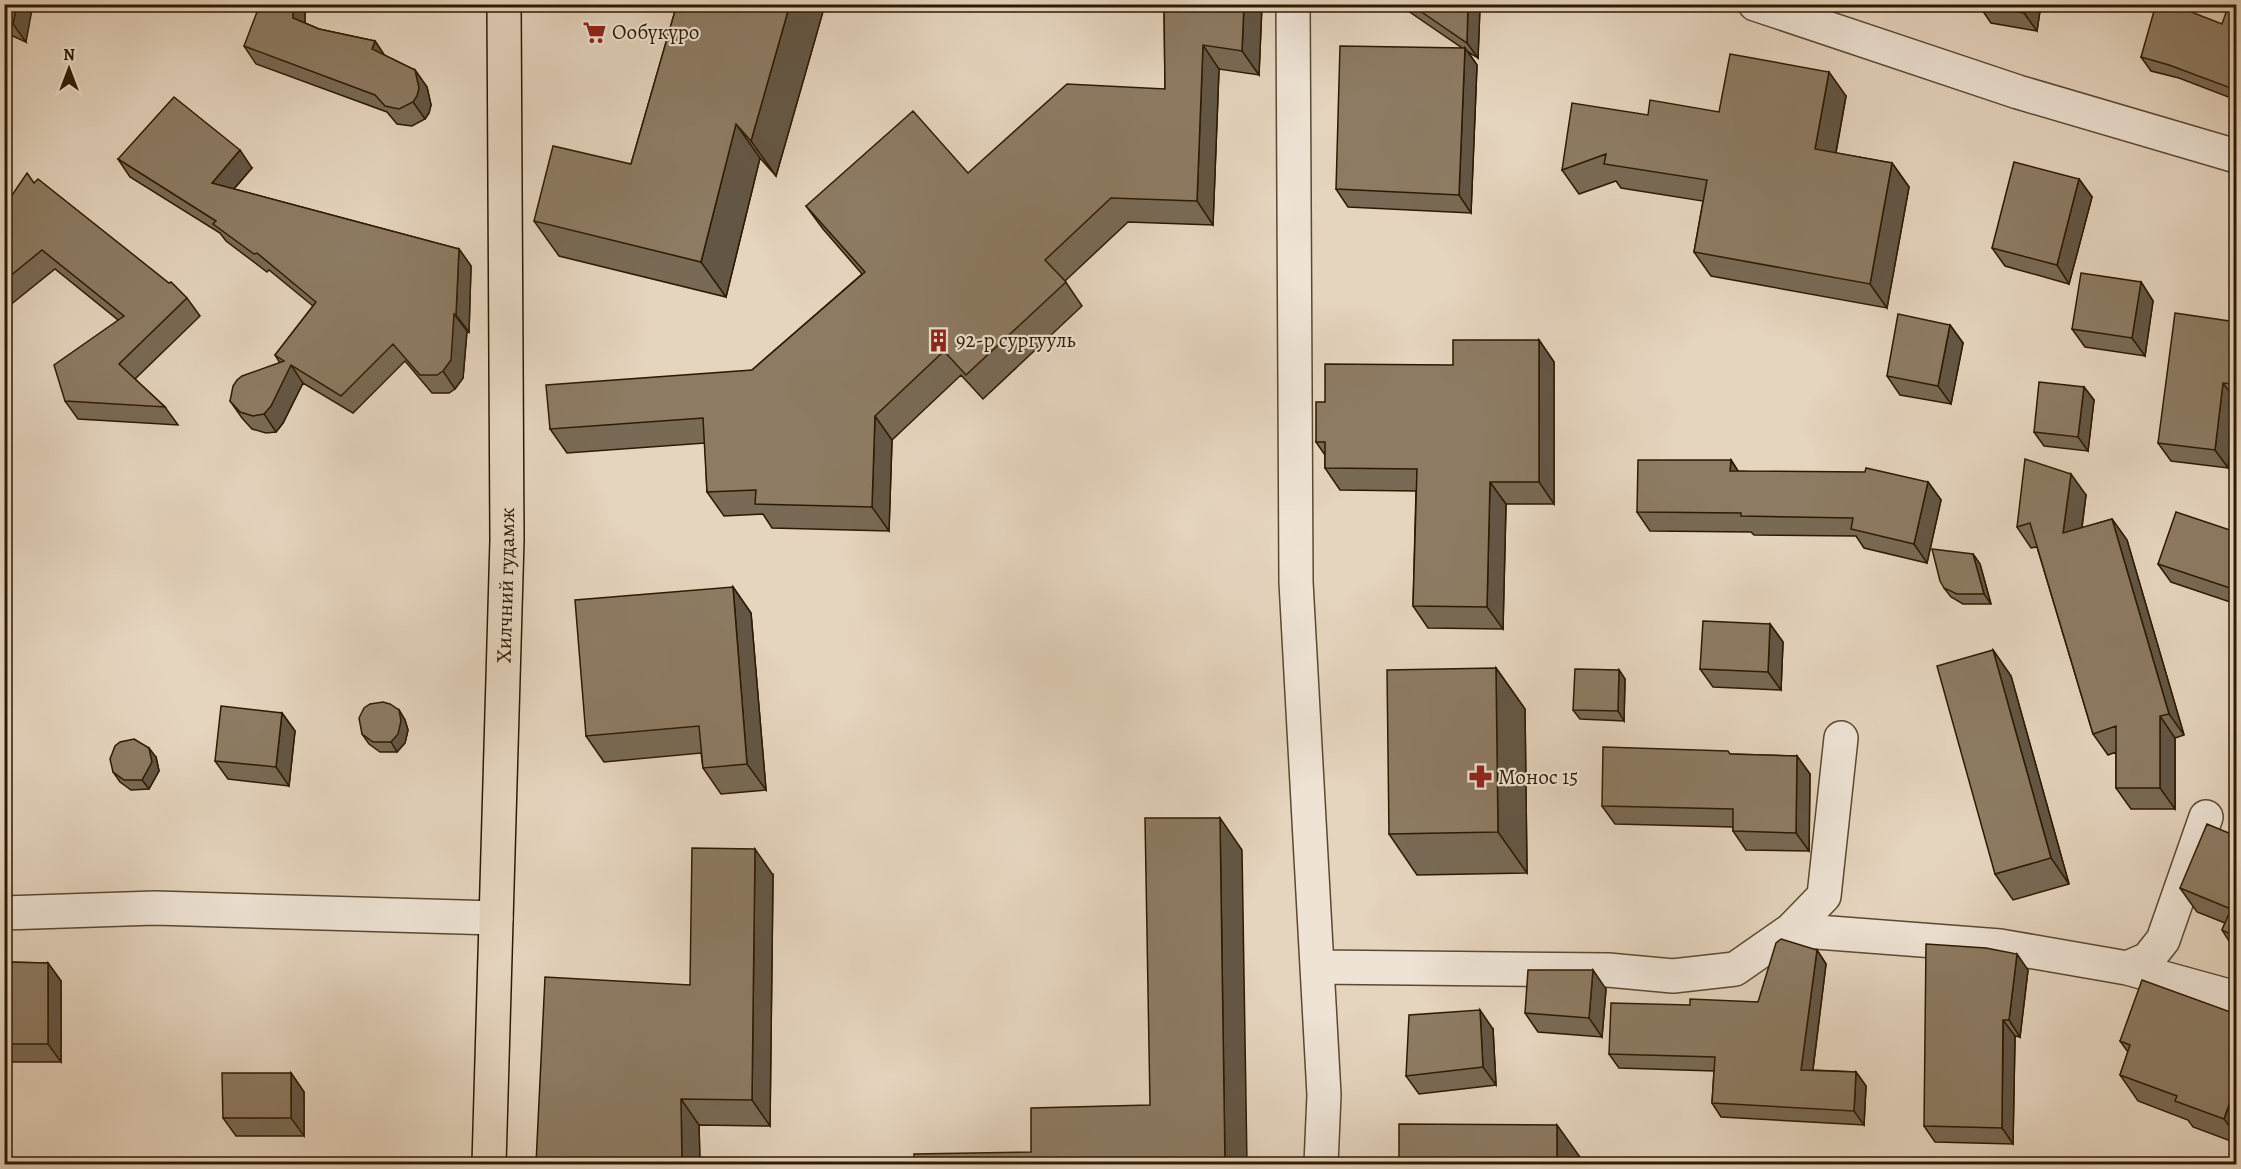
<svg xmlns="http://www.w3.org/2000/svg" width="2241" height="1169" viewBox="0 0 2241 1169" font-family="Alegreya,serif">
  <rect width="100%" height="100%" fill="#e5d4be"/>
  <filter id="stains"><feTurbulence type="fractalNoise" baseFrequency=".00333" numOctaves="4"/><feColorMatrix values="0 0 0 0 .2 0 0 0 0 .09 0 0 0 0 .02 0 0 0 .5 -.17"/></filter>
  <radialGradient id="worn" r=".72"><stop offset=".6" stop-color="#630" stop-opacity="0"/><stop offset="1" stop-color="#630" stop-opacity=".3"/></radialGradient>
  <g fill="none" stroke-linecap="round" stroke-linejoin="round">
    <defs>
      <path id="minor" d="M1293,4L1296,582L1324,1095L1321,1164
        M1755,4L2018,92L2236,156
        M4,913L155,908L496,918
        M1791,930L2000,946L2127,968L2148,959L2163,940L2206,817
        M1317,967L1608,970L1673,976L1735,969L1791,930L1824,896L1841,738
        M2127,968L2236,998"/>
      <g id="major">
        <path id="s1" d="M489,1164L507,540L504,4"/>
      </g>
    </defs>
    <!-- minor casing -->
    <use href="#minor" stroke="#5c4830" stroke-width="36"/>
    <!-- major casing -->
    <use href="#major" stroke="#2e1a00" stroke-width="36"/>
    <!-- minor -->
    <use href="#minor" stroke="#eee3d5" stroke-width="33"/>
    <!-- major -->
    <use href="#major" stroke="#e5d4be" stroke-width="33"/>
  </g>
  <!-- wall -->
  <path fill="#796a55" stroke="#2e1a00" stroke-width="1.5" d="M4,4L26,42L4,32Z
    M305,4V23L319,29L375,41L384,55L415,70L427,87L431,105L429,113L425,119L412,126L397,124L387,112L256,64L244,46Z
    M677,4H821L824,8L776,176L760,158L726,297L559,256L534,221L631,164Z
    M1164,4H1262L1259,75L1219,69L1213,225L1128,222L1065,281L1082,306L983,399L961,375L892,440L889,531L772,528L763,514L724,516L707,492L705,443L567,453L550,429L752,370L862,274L823,229L806,206L968,173L1165,89Z
    M1398,4H1478L1480,6L1478,58L1468,52L1477,65L1471,213L1348,207L1336,189L1462,48Z
    M1978,4H2041L2037,31L1991,23Z
    M2236,4V100L2179,78L2151,71L2141,57L2222,24Z
    M1846,96L1836,153L1892,163L1909,187L1887,308L1711,276L1694,252L1703,201L1621,188L1616,181L1579,194L1562,170L1648,115L1719,112Z
    M118,159L252,168L234,189L459,249L471,266L469,332L467,331L463,378L455,389L449,393H432L405,361L353,413L303,383L283,423L276,432L266,433L252,429L242,418L230,401L280,363L275,355L313,306L269,270L267,272L226,241L220,233L130,177Z
    M2079,179L2092,197L2069,284L2005,266L1992,248Z
    M4,207L187,298L200,316L135,379L165,407L178,425L78,419L65,401L118,320L55,269L4,310Z
    M2141,282L2153,301L2145,356L2085,347L2072,329Z
    M2236,322V401L2228,468L2171,461L2158,443Z
    M1950,325L1963,343L1951,404L1900,395L1887,376Z
    M1539,340L1554,362V504H1506L1503,629L1428,628L1413,606L1416,491L1340,490L1325,468V455L1316,442L1325,402Z
    M2084,387L2094,400L2088,451L2044,446L2034,432Z
    M1731,460L1738,471L1928,482L1941,500L1927,563L1864,548L1856,536L1754,535L1751,532L1650,531L1637,512Z
    M2086,495L2082,528L2112,519L2127,540L2184,735L2175,738V809H2131L2116,788V752L2108,755L2093,734L2037,547L2031,548L2017,527Z
    M2236,532V604L2171,582L2158,564Z
    M1973,554L1980,564L1991,604H1963L1951,597L1944,588Z
    M733,587L751,613L766,790L721,794L703,768L701,753L604,762L586,736Z
    M1770,624L1783,642L1781,690L1713,687L1700,669Z
    M1993,650L2011,676L2069,884L2013,900L1995,874Z
    M1496,668L1525,709L1527,873L1417,875L1389,834Z
    M1619,670L1625,679L1624,721L1580,719L1573,710Z
    M399,710L405,720L408,730L405,743L397,752H380L369,744L362,734Z
    M282,713L295,731L289,786L228,779L215,761Z
    M1730,754L1797,756L1810,774L1809,851L1746,850L1733,831V827L1615,824L1602,806Z
    M156,757L159,771L149,789L131,790L120,782L113,772Z
    M2236,836V952L2222,930L2225,923L2197,912L2180,888Z
    M773,875L770,1126L699,1125L700,1164H536L690,985Z
    M1817,950L1826,964L1813,1070L1856,1072L1866,1086L1864,1125L1721,1117L1712,1103L1714,1071L1619,1068L1609,1054L1690,1005L1758,1002Z
    M4,962L48,963L61,981V1062H4Z
    M2028,970L2020,1037L2015,1036L2013,1144L1935,1142L1924,1126Z
    M1606,989L1602,1037L1538,1032L1525,1013Z
    M2236,1014V1143L2193,1127L2188,1120L2138,1101L2120,1075L2128,1052L2120,1041Z
    M1493,1029L1496,1085L1419,1094L1406,1076Z
    M291,1073L304,1092V1136H236L223,1118Z"/>
  <!-- shaded-wall -->
  <path fill="#635645" stroke="#2e1a00" stroke-width="1.5" d="M17,4H33L26,42L13,24Z
    M293,4H305V36L293,18Z
    M790,4H821L824,8L776,176L751,141Z
    M1244,4H1262L1259,75L1242,51Z
    M1468,4H1478L1480,6L1478,58L1467,43Z
    M2025,4H2041L2037,31L2024,13Z
    M375,41L387,59L372,49Z
    M1203,45L1219,69L1213,225L1197,201Z
    M1465,48L1477,65L1471,213L1459,195Z
    M415,70L427,87L431,105L429,113L425,119L413,102Z
    M1829,72L1846,96L1832,173L1815,149Z
    M736,124L760,158L726,297L701,262Z
    M240,150L252,168L224,200L212,183Z
    M1892,163L1909,187L1887,308L1870,284Z
    M2079,179L2092,197L2069,284L2057,265Z
    M459,249L471,266L469,332L456,315Z
    M2141,282L2153,301L2145,356L2132,338Z
    M454,314L467,331L463,378L455,389L443,371Z
    M1950,325L1963,343L1951,404L1938,386Z
    M1539,340L1554,362V504L1539,482Z
    M291,365L303,383L283,423L276,432L264,414Z
    M2236,368V387L2234,384Z
    M2223,383L2236,401L2228,468L2215,450Z
    M2084,387L2094,400L2088,451L2078,437Z
    M875,416L892,440L889,531L872,507Z
    M1731,460L1743,479L1730,471Z
    M2071,474L2086,495L2078,555L2063,533Z
    M1490,482L1506,504L1503,629L1487,607Z
    M1928,482L1941,500L1927,563L1914,544Z
    M2112,519L2127,540L2184,735L2169,714Z
    M1973,554L1980,564L1991,604L1984,594Z
    M733,587L751,613L766,790L747,764Z
    M1770,624L1783,642L1781,690L1768,672Z
    M1993,650L2011,676L2069,884L2051,858Z
    M1496,668L1525,709L1527,873L1498,832Z
    M1619,670L1625,679L1624,721L1618,711Z
    M399,710L405,720L408,730L405,743L397,752L391,742Z
    M282,713L295,731L289,786L276,767Z
    M2160,716L2175,738V809L2160,788Z
    M149,748L156,757L159,771L149,789L142,780Z
    M1797,756L1810,774L1809,851L1796,833Z
    M1220,818L1242,850L1247,1164H1225Z
    M755,849L773,875L770,1126L752,1100Z
    M1817,950L1826,964L1811,1084L1801,1070Z
    M2017,954L2028,970L2020,1037L2009,1020Z
    M48,963L61,981V1062L48,1044Z
    M1593,970L1606,989L1602,1037L1589,1018Z
    M1480,1010L1493,1029L1496,1085L1483,1067Z
    M2003,1020L2015,1036L2013,1144L2002,1128Z
    M1856,1072L1866,1086L1864,1125L1854,1111Z
    M291,1073L304,1092V1136L291,1118Z
    M2235,1087L2236,1088V1136L2224,1119Z
    M681,1099L699,1125L700,1164H682Z
    M1557,1125L1580,1157V1164H1557Z"/>
  <!-- building -->
  <path fill="#8d7b63" stroke="#2e1a00" stroke-width="1.5" d="M4,4H17L13,24L4,20Z
    M260,4H293V18L319,29L375,41L372,49L415,70L419,88L417,96L413,102L399,109L385,106L375,95L244,46Z
    M677,4H790L751,141L736,124L701,262L534,221L553,146L631,164Z
    M1164,4H1244L1242,51L1203,45L1197,201L1111,198L1045,260L1066,282L966,375L944,351L875,416L872,507L755,504L756,490L707,492L703,418L550,429L546,385L752,370L865,272L806,206L913,111L968,173L1067,84L1165,89Z
    M1410,4H1468L1467,43Z
    M1978,4H2025L2024,13Z
    M2156,4H2171L2222,24L2229,4H2236V90L2169,65L2141,57Z
    M1340,46L1465,48L1459,195L1336,189Z
    M1730,54L1829,72L1815,149L1892,163L1870,284L1694,252L1707,180L1604,164L1606,154L1562,170L1572,103L1648,115L1650,100L1719,112Z
    M174,97L240,150L212,183L459,249L456,315L454,314L451,360L443,371L437,375H420L393,344L341,396L291,365L271,406L264,414L253,416L240,412L230,401L233,386L237,380L242,376L284,361L275,355L316,302L257,253L254,254L213,224L216,221L118,159Z
    M2014,162L2079,179L2057,265L1992,248Z
    M27,173L34,183L38,179L169,283L171,282L187,298L119,364L165,407L65,401L54,365L124,316L42,250L4,281V207Z
    M2081,273L2141,282L2132,338L2072,329Z
    M2175,313L2236,322V368L2234,384L2223,383L2215,450L2158,443Z
    M1898,314L1950,325L1938,386L1887,376Z
    M1453,340H1539V482H1490L1487,607L1413,606L1417,469L1325,468V442H1316V402H1325V364L1453,365Z
    M2039,382L2084,387L2078,437L2034,432Z
    M2025,459L2071,474L2063,533L2112,519L2169,714L2160,716V788H2116V726L2093,734L2030,523L2017,527Z
    M1638,460H1731L1730,471L1865,472L1866,468L1928,482L1914,544L1851,529L1853,518L1741,516V513L1637,512Z
    M2176,512L2236,532V590L2158,564Z
    M1932,549L1973,554L1984,594H1957L1944,588L1940,581Z
    M733,587L747,764L703,768L699,726L586,736L575,600Z
    M1703,621L1770,624L1768,672L1700,669Z
    M1993,650L2051,858L1995,874L1937,666Z
    M1496,668L1498,832L1389,834L1387,670Z
    M1575,669L1619,670L1618,711L1573,710Z
    M383,702L390,704L399,710L401,721L398,734L391,742H373L362,734L359,718L364,708L370,704Z
    M221,706L282,713L276,767L215,761Z
    M134,739L149,748L152,762L142,780H124L113,772L110,759L115,746L120,742Z
    M1603,747L1728,751L1730,754L1797,756L1796,833L1733,831V809L1602,806Z
    M1145,818H1220L1225,1164H914V1154L1031,1152V1108L1150,1105Z
    M2207,824L2236,836V937L2222,930L2231,909L2180,888Z
    M692,848L755,849L752,1100L681,1099L682,1164H536L545,977L690,985Z
    M1781,939L1817,950L1801,1070L1856,1072L1854,1111L1712,1103L1715,1057L1609,1054L1611,1003L1690,1005V999L1758,1002L1776,943Z
    M1926,944L1986,948L2017,954L2009,1020H2003L2002,1128L1924,1126Z
    M4,962L48,963V1044H4Z
    M1528,970H1593L1589,1018L1525,1013Z
    M2142,980L2236,1014V1087H2235L2224,1119L2175,1101L2177,1096L2120,1075L2130,1045L2120,1041Z
    M1480,1010L1483,1067L1406,1076L1409,1015Z
    M222,1073H291V1118H223Z
    M1399,1124L1557,1125V1164H1399Z"/>
  <!-- icons -->
  <defs>
    <symbol id="supermarket-bare" viewBox="-9 -9 18 18"><path d="M-6-5.5h2.5l.6 2H6L4.5 2H-2.5L-4.4-4H-6ZM-1.5 3.2a1.3 1.3 0 1 0 .1 0ZM3 3.2a1.3 1.3 0 1 0 .1 0Z" fill="#8f2418" stroke="#eee3d5" stroke-width="2.5" paint-order="stroke"/></symbol>
    <symbol id="building-bare" viewBox="-9 -9 18 18"><path d="M-4-6H4V6H1V3H-1V6H-4ZM-2.5-4.3h1.7v1.8h-1.7ZM.8-4.3h1.7v1.8H.8ZM-2.5-1h1.7V.8h-1.7ZM.8-1h1.7V.8H.8Z" fill="#8f2418" stroke="#eee3d5" stroke-width="2.5" paint-order="stroke"/></symbol>
    <symbol id="pharmacy-bare" viewBox="-9 -9 18 18"><path d="M-2-6h4v4h4v4h-4v4h-4v-4h-4v-4h4Z" fill="#8f2418" stroke="#eee3d5" stroke-width="2.5" paint-order="stroke"/></symbol>
  </defs>
  <g fill-rule="evenodd">
    <use href="#supermarket-bare" x="578" y="16" width="33" height="33"/>
    <use href="#building-bare" x="922" y="324" width="33" height="33"/>
    <use href="#pharmacy-bare" x="1464" y="760" width="33" height="33"/>
  </g>
  <g text-anchor="middle" dominant-baseline="central" stroke-width="4.5" stroke-linejoin="round" paint-order="stroke">
    <!-- poi labels -->
    <g font-size="21" fill="#2e1a00" stroke="#eee3d5" text-anchor="start">
      <text x="612" y="32">Ообүкүро</text>
      <text x="956" y="340">92-р сургууль</text>
      <text x="1498" y="777">Монос 15</text>
    </g>
    <!-- street labels -->
    <g font-size="21" fill="#2e1a00" stroke="#eee3d5">
      <text stroke="none"><textPath href="#s1" startOffset="579">Хилчний гудамж</textPath></text>
    </g>
  </g>
  <!-- margin -->
  <rect width="2241" height="1169" fill="none" stroke="#e5d4be" stroke-width="24"/>
  <rect x="6" y="6" width="2229" height="1157" fill="none" stroke="#2e1a00" stroke-width="3"/>
  <rect x="12" y="12" width="2217" height="1145" fill="none" stroke="#2e1a00" stroke-width="1.5"/>
  <!-- north arrow -->
  <g transform="translate(69 69)" stroke="#eee3d5" stroke-width="4.5" paint-order="stroke">
  <path d="M0-4.5L10 22L0 15L-10 22Z" fill="#2e1a00"/>
  <text y="-9" font-size="16" font-weight="bold" text-anchor="middle" fill="#2e1a00">N</text>
  </g>
  <rect width="100%" height="100%" filter="url(#stains)"/>
  <rect width="100%" height="100%" fill="url(#worn)"/>
</svg>
